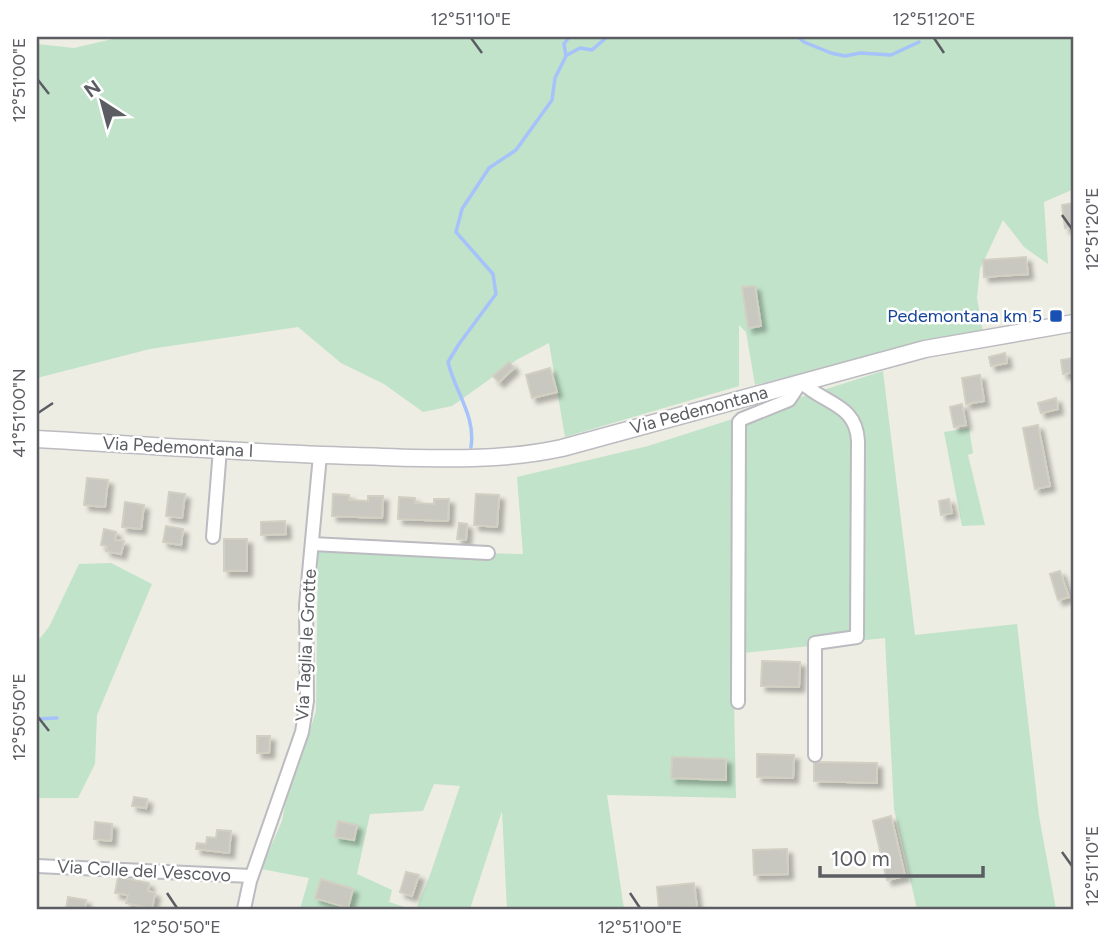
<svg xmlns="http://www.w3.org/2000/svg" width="1111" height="946" viewBox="0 0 1111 946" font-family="Figtree,sans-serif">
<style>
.green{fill:#c1e3c9}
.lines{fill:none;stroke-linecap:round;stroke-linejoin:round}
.stream{stroke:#a6c2fa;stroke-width:3.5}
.building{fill:#c8c7c0;stroke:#d1d0c2;stroke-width:2;filter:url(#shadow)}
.minor-casing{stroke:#bbbbc1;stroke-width:16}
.tertiary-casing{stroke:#bbbbc1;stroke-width:19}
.minor{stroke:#fff;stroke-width:12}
.tertiary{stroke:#fff;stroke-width:16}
.ticks{fill:none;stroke:#5b5d63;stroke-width:2.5}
.transit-dot{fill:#1a4fb4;stroke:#fff;stroke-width:2.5}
.labels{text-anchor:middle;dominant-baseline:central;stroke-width:5;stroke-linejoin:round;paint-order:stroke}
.transit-label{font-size:18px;fill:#164399;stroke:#fff;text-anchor:end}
.street-label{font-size:18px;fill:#5b5d63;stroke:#fff}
.neatline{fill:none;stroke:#5b5d63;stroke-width:2.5}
.ticks-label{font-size:18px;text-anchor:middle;fill:#5b5d63}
</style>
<defs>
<filter id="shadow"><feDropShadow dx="5" dy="5" stdDeviation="2" flood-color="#0004"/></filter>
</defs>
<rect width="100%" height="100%" fill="#edede3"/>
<g class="green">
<polygon points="121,37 1074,37 1074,189 1044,202 1048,264 1024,247 1003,220 980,269 977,298 984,339 934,347 928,340 755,385 746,332 739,325 739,386 565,437 549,343 518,359 452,406 423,412 384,384 341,363 298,327 150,349 37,378 37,44 74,48"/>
<polygon points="883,371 915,635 1017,624 1039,816 1056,909 917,909 894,809 885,638 733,654 736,798 607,795 624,909 507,909 502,811 470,909 416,909 430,875 460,786 434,784 423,811 370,814 357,874 392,890 389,902 411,909 300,909 309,878 261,869 282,821 289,784 302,755 316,711 318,549 523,554 517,477 648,446"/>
<polygon points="969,428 973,453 968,455 985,525 962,526 944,432"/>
<polygon points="111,563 152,584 97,715 95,764 78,798 37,798 37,642 49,627 79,564"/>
</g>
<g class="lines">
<g class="stream">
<polyline points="798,37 804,42 831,53 845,56 860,53 891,55 919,42"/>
<polyline points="567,55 580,48 592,50 607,37"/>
<path d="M 471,447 C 476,416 455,392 448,362 L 459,344 L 496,294 L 493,274 L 456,232 L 462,209 L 489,168 L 516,150 L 552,100 L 555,78 L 566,56 L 564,44 L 569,37"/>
<polyline points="37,719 57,718"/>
</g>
</g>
<g class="building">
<polygon points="1074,203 1074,226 1065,228 1062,205"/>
<polygon points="1026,257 1028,274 984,277 983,260"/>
<polygon points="755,286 761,326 748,328 742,287"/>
<polygon points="1005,353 1007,363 991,366 989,357"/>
<polygon points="1074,358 1074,372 1063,374 1061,360"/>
<polygon points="509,362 514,368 499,382 493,376"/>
<polygon points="550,368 557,392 532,398 526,375"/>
<polygon points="980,375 984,401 966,404 962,378"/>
<polygon points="1056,398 1058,409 1041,413 1038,403"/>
<polygon points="962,404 966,425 954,427 950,407"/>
<polygon points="1038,425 1050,486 1035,489 1023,428"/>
<polygon points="87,478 108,480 105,507 84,505"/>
<polygon points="169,492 185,494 182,518 166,516"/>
<polygon points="333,494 349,495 349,500 368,501 368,496 383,496 382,518 332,516"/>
<polygon points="476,494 499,495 497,527 474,525"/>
<polygon points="399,497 415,498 415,503 434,504 434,499 449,499 448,521 398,519"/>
<polygon points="949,499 952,513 941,515 939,501"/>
<polygon points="125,502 144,505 141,529 122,527"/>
<polygon points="285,521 286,534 261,535 261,522"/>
<polygon points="459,523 467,524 466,540 457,539"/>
<polygon points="166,526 183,529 181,545 163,542"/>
<polygon points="104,529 116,532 115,540 124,541 121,554 106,551 107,546 101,545"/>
<rect x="224" y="539" width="23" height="32"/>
<polygon points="1060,571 1069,597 1058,600 1050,574"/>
<polygon points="762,661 800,662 799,687 761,686"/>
<polygon points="257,736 270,736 269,753 257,753"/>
<polygon points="757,754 794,755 793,778 757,777"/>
<polygon points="672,757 726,759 726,780 671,778"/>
<polygon points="814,762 877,763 877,783 814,781"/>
<polygon points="134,797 147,799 146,808 132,806"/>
<polygon points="891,816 905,876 887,880 873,821"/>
<polygon points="338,821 357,825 354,840 335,837"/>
<polygon points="95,822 112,824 111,841 94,839"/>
<polygon points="217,830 231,831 229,853 196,849 197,843 206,844 207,837 216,838"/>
<polygon points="787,849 788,874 754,875 753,850"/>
<polygon points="406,872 419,875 412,896 400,892"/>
<polygon points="118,877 149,883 148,891 155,893 152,909 126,903 128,895 115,893"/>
<polygon points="321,879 353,889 348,908 315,898"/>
<polygon points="694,883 697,907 659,909 657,887"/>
<polygon points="68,897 86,900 85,909 66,909"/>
</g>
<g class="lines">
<g class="minor-casing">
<g id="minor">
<polyline points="213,537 220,449"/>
<polyline points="312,544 488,553"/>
<path d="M 738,702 L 739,422 L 742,419 L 789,400 L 801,382 C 826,405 856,404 858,441 L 857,637 L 815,643 L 815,755"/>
<polyline points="37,866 251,876"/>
<polyline points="244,909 250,881 302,732 307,701 306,605 320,455"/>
</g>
</g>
<g class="tertiary-casing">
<path id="tertiary" d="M 37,439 C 143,445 249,453 355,456 C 425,458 493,463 562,448 L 925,349 L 1074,323"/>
</g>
<use href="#minor" class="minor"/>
<use href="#tertiary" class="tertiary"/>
</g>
<path class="ticks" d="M 471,38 L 482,53M 934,38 L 944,53M 38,80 L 49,94M 1062,215 L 1072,229M 38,413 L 53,403M 38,717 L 49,731M 1062,852 L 1072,866M 167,893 L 177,908M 630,893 L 640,908"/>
<rect class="transit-dot" x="1049" y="309" width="14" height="14" rx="3.5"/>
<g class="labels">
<g class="transit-label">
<text x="1042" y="316">Pedemontana km 5</text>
</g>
<g class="street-label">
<text transform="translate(699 410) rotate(-15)">Via Pedemontana</text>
<text transform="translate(178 447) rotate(3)">Via Pedemontana I</text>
<text transform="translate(306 645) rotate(-87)">Via Taglia le Grotte</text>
<text transform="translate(144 871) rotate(3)">Via Colle del Vescovo</text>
</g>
</g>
<rect width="1111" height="946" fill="none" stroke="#ffffff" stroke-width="77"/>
<g transform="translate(102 102) rotate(324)" stroke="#ffffff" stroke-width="5" paint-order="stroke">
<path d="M0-5L12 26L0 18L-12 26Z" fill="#5b5d63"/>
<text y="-10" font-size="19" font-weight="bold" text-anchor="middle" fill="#5b5d63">N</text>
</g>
<path d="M820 866v10h163v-10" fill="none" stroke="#5b5d63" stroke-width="3.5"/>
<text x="831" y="866" font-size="21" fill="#5b5d63" stroke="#ffffff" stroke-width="5" paint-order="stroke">100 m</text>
<rect x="38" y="38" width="1034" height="870" class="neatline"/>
<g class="ticks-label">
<text x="471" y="25">12°51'10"E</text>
<text x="934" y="25">12°51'20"E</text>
<text transform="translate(19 80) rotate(-90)" y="6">12°51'00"E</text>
<text transform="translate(1092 229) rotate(-90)" y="6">12°51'20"E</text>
<text transform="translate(19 413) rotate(-90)" y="6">41°51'00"N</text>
<text transform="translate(19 717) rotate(-90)" y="6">12°50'50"E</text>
<text transform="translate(1092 866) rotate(-90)" y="6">12°51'10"E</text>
<text x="177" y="933">12°50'50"E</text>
<text x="640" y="933">12°51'00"E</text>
</g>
</svg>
